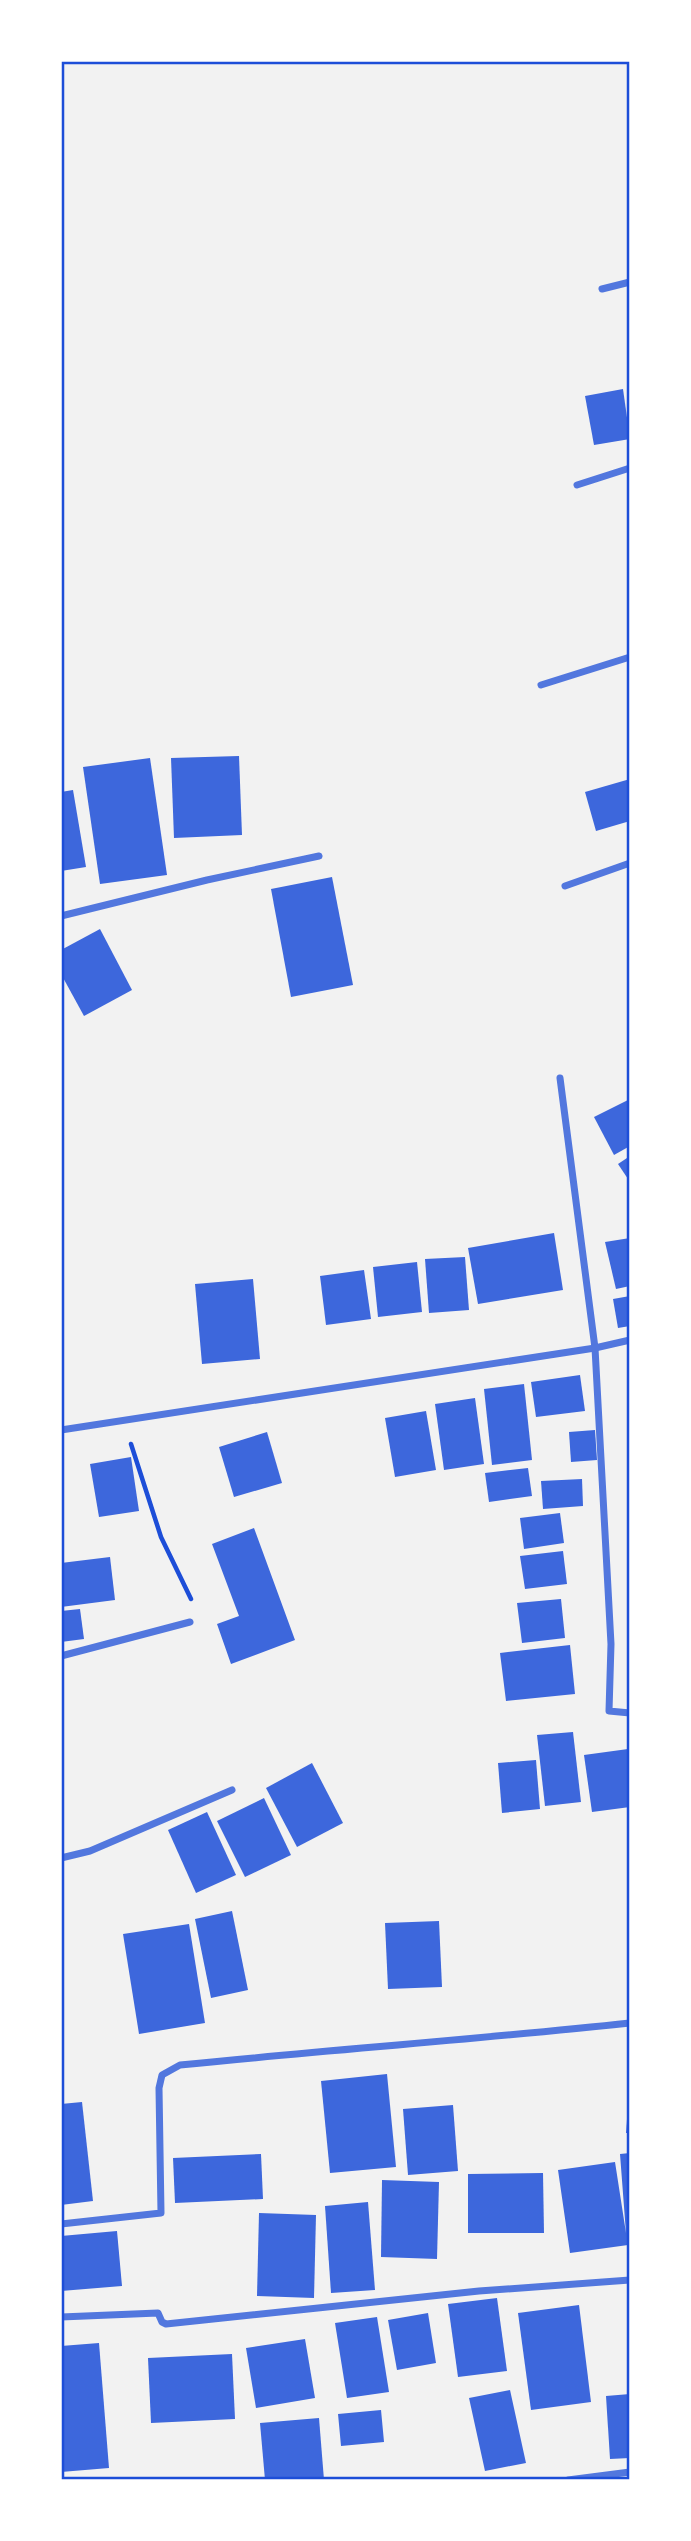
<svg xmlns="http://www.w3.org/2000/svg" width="691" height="2541" viewBox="0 0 691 2541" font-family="'Space Grotesk',sans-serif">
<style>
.building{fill:#3d67dc}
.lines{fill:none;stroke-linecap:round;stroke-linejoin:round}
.path{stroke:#1d4ed8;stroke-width:4.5}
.minor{stroke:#5277de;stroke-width:7}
.neatline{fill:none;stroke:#1d4ed8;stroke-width:2.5}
</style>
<rect width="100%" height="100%" fill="#f2f2f2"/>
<g class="building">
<polygon points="623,389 630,439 594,445 585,396"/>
<polygon points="239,756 242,835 174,838 171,758"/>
<polygon points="150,758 167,875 100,884 83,767"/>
<polygon points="630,779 630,821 596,831 585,792"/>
<polygon points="73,790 86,867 61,871 61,792"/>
<polygon points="332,877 353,985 291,997 271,889"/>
<polygon points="100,929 132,990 84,1016 61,974 61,950"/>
<polygon points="630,1099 630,1146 614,1155 594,1117"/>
<polygon points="630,1156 630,1182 618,1164"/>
<polygon points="554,1233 563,1290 478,1304 468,1248"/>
<polygon points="630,1238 630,1286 616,1289 605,1242"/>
<polygon points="465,1257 469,1310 429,1313 425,1259"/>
<polygon points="417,1262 422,1312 378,1317 373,1267"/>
<polygon points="364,1270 371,1319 326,1325 320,1276"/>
<polygon points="253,1279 260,1359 202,1364 195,1284"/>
<polygon points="630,1296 630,1326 618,1328 613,1299"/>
<polygon points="580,1375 585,1411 536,1417 531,1382"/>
<polygon points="524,1384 532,1460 492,1465 484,1389"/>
<polygon points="475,1398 484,1464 444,1470 435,1404"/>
<polygon points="426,1411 436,1470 395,1477 385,1418"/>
<polygon points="595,1430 597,1460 571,1462 569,1432"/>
<polygon points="267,1432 282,1483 234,1497 219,1447"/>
<polygon points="131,1457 139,1511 99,1517 90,1464"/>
<polygon points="528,1468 532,1496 489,1502 485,1473"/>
<polygon points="582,1479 583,1506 543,1509 541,1481"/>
<polygon points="560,1513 564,1543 524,1549 520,1518"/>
<polygon points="254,1528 295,1640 231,1664 217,1624 239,1616 212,1544"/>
<polygon points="563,1551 567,1584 525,1589 520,1556"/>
<polygon points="110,1557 115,1600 61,1607 61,1563"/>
<polygon points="561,1599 565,1638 522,1643 517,1603"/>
<polygon points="80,1609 84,1639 61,1642 61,1611"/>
<polygon points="570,1645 575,1694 506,1701 500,1653"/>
<polygon points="573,1732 581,1802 545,1806 537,1735"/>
<polygon points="628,1749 630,1807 592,1812 584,1755"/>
<polygon points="536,1760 540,1809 502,1813 498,1763"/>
<polygon points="312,1763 343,1823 297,1847 266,1788"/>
<polygon points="264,1798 291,1855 245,1877 217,1821"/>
<polygon points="207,1812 236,1875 196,1893 168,1830"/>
<polygon points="232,1911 248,1990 211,1998 195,1919"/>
<polygon points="439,1921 442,1987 388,1989 385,1923"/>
<polygon points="189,1924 205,2023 139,2034 123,1934"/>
<polygon points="387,2074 396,2167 330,2173 321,2081"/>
<polygon points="82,2102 93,2201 61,2205 61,2104"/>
<polygon points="453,2105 458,2171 408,2175 403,2109"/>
<polygon points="628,2106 630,2106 630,2133 626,2133"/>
<polygon points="630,2153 630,2242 627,2243 628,2245 570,2253 558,2170 615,2162 626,2233 620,2154"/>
<polygon points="261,2154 263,2199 175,2203 173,2158"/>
<polygon points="543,2173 544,2233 468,2233 468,2174"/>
<polygon points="382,2180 439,2182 437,2259 381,2257"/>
<polygon points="368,2202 375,2290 331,2293 325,2206"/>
<polygon points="259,2213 316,2215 314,2298 257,2296"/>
<polygon points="117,2231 122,2286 61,2291 61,2236"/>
<polygon points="497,2298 507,2371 458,2377 448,2304"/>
<polygon points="579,2305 591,2402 531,2410 518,2313"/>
<polygon points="428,2313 436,2363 397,2370 388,2320"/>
<polygon points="377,2317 389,2392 347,2398 335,2323"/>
<polygon points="305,2339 315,2398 256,2408 246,2348"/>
<polygon points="99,2343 109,2468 61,2472 61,2346"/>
<polygon points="232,2354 235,2419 151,2423 148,2358"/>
<polygon points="510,2390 526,2463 485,2471 469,2398"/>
<polygon points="630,2394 630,2458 610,2459 606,2396"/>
<polygon points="381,2410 384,2442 341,2446 338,2414"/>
<polygon points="319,2418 324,2480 265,2480 260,2423"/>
</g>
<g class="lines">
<polyline class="path" points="131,1444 161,1537 191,1599"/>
<g class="minor">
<polyline points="602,289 630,282"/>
<polyline points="577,485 630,468"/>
<polyline points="541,685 630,657"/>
<polyline points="565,886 630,863"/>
<polyline points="61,916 207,880 319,856"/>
<polyline points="560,1078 595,1348 611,1644 609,1711 630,1713"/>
<polyline points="61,1430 595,1348 630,1340"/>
<polyline points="61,1656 190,1622"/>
<polyline points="61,1858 90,1851 232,1790"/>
<path d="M 61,2224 L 161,2213 L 159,2088 L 162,2075 L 180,2065 C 330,2050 480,2039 630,2023"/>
<polyline points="61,2317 158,2313 162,2322 166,2324 479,2291 630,2280"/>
<polyline points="568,2480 630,2472"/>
</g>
</g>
<rect width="691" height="2541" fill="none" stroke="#ffffff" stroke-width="126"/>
<rect x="63" y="63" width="565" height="2415" class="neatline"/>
</svg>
